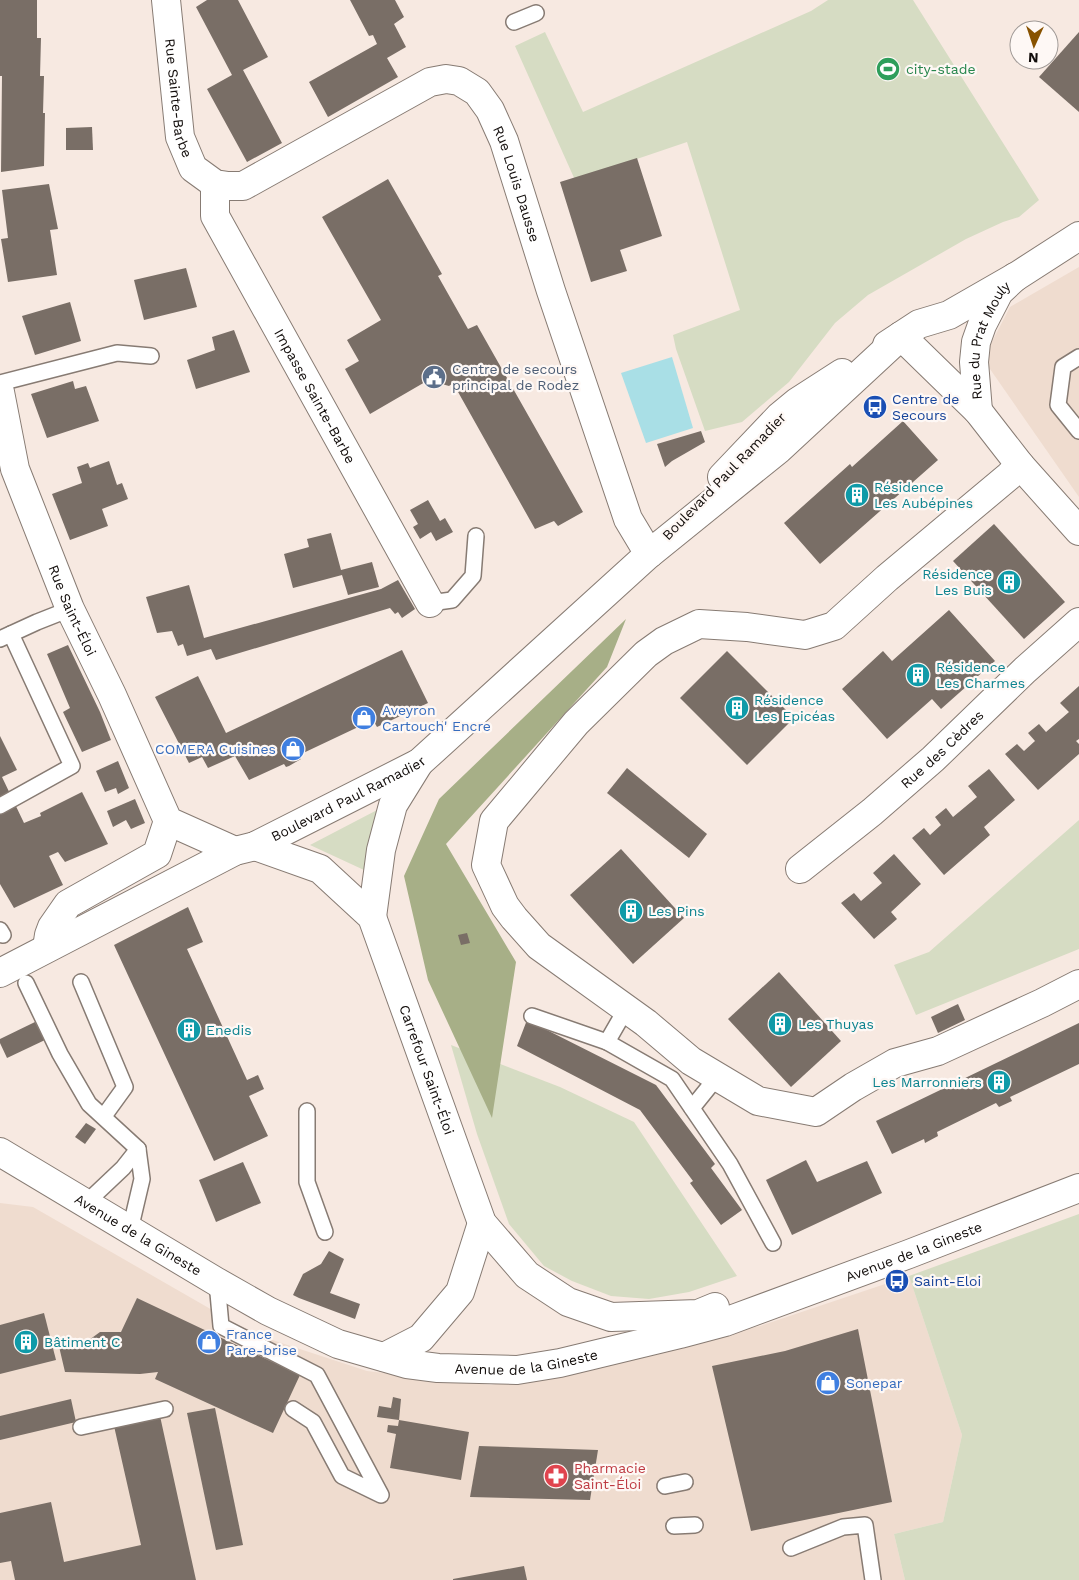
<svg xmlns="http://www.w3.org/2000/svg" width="1079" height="1580" viewBox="0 0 1079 1580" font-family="'Work Sans',sans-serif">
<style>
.built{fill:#efdccf}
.green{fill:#d6dcc3}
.forest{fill:#a7af87}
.water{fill:#a9dfe6}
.building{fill:#796e66}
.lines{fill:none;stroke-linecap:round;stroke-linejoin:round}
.service-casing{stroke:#877b73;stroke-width:18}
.minor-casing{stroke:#877b73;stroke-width:30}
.secondary-casing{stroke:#877b73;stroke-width:30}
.service{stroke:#fff;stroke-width:15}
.minor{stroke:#fff;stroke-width:28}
.secondary{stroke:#fff;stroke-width:28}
.labels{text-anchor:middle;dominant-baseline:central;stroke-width:4.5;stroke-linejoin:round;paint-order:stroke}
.leisure-label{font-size:14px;fill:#27864d;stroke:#fef8f5;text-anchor:start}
.street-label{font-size:14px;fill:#120d0b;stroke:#fef8f5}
.service-label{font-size:14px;fill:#4e5e75;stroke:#fef8f5;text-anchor:start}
.transit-label{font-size:14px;fill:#164399;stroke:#fef8f5;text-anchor:start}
.culture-label{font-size:14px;fill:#0d838f;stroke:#fef8f5;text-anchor:start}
.shop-label{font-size:14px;fill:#366cbe;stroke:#fef8f5;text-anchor:start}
.health-label{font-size:14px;fill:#be3a42;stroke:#fef8f5;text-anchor:start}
</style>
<rect width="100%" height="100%" fill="#f7e9e1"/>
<g class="built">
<polygon points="1079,267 1079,497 983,359 1010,307"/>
<polygon points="0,1203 33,1207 254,1334 367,1371 491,1385 760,1326 909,1276 962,1435 943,1522 894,1534 905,1580 0,1580"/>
</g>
<g class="green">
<polygon points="828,0 913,0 1039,200 1019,217 1003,222 966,239 868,295 835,323 789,382 742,422 705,431 676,349 673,335 740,310 687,142 575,180 515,46 545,32 583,112 811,11"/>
<polygon points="379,809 369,847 364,870 310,845"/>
<polygon points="1079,820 1079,949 916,1015 894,965 929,952"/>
<polygon points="451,1045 560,1087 634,1122 737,1276 689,1292 649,1299 611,1296 572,1281 544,1266 509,1224 477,1134"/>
<polygon points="1079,1214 1079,1580 905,1580 894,1534 943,1522 962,1435 909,1276"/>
</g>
<polygon class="forest" points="626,619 607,667 446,844 516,962 492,1118 428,980 404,876 439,799"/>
<polygon class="water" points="672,357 693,428 646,443 621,373"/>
<g class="building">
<polygon points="0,0 37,0 37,38 41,38 40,76 44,76 43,113 45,113 44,166 1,172 2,76 0,76"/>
<polygon points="207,0 238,0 268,57 243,70 282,143 247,162 207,89 232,75 196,7"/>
<polygon points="350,0 395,0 404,17 394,24 406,47 387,58 398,77 328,117 309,82 377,44 373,35 369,36"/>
<polygon points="1079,32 1079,112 1039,77"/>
<polygon points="92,127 93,150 66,150 66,128"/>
<polygon points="637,158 662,236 620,250 627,271 591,282 560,182"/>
<polygon points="388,179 442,274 438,276 468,329 477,325 583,512 558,526 554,521 535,529 453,383 449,386 435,382 432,378 370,414 345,369 359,361 347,340 381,320 322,217"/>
<polygon points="49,184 58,229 50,230 57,275 8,282 1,239 8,238 2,190"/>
<polygon points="186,268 197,307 144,320 134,280"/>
<polygon points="70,302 81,341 35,355 22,316"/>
<polygon points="234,330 250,372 196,389 187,360 215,350 212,337"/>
<polygon points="73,381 75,389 86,386 99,421 47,438 31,394"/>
<polygon points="879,398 884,404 869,415 864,409"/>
<polygon points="903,421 938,460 820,564 784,523 850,464 852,467"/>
<polygon points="701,431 705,442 672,461 665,467 657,444"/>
<polygon points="109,461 117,485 122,483 128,499 102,509 108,526 70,540 52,494 82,483 77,467 88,463 90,468"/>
<polygon points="428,500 440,521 445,518 453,532 436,541 431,532 420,539 413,527 418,524 410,510"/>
<polygon points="994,524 1065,602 1024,639 953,561"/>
<polygon points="331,533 341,570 372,562 379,587 348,595 342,575 293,588 284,554 309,547 307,539"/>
<polygon points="398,580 415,609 402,618 398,612 395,614 390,608 216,660 211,649 187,656 183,644 178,646 172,631 157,633 146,597 189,585 204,638 381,589"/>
<polygon points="949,610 995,661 941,709 932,699 887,739 842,689 883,651 892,661"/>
<polygon points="68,645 100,712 111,740 82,752 63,712 70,708 47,654"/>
<polygon points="402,650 428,703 377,727 373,720 299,755 301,759 289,766 286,767 284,764 249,780 235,756 208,768 202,757 189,763 155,697 198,676 226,733"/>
<polygon points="727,651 794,718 747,765 680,698"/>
<polygon points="1079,686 1079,739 1076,741 1079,744 1079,754 1038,790 1005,754 1017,744 1024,751 1035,741 1028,733 1039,724 1046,732 1069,712 1060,703"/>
<polygon points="0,736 17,770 2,777 24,823 41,816 40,813 82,792 108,844 65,862 58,852 49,856 63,885 14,908 0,884"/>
<polygon points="118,761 129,788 118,794 116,788 105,792 96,771"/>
<polygon points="627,768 707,834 689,858 607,793"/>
<polygon points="989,769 1015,800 984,827 990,835 944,875 912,838 924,828 930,835 941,825 935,817 946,808 953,817 977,797 968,786"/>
<polygon points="135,799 145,823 131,829 126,820 113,827 107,811"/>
<polygon points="621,849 684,918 633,964 570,895"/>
<polygon points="894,854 921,884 891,912 897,919 874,939 841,903 854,893 861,901 882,883 873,873"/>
<polygon points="188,907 203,942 187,949 247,1080 258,1075 264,1089 249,1096 268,1136 214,1161 114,945"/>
<polygon points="467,933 470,943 461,945 458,935"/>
<polygon points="779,972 841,1041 791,1087 728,1019"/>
<polygon points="958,1004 965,1020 938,1033 931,1017"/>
<polygon points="527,1020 656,1085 715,1164 711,1168 742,1210 721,1225 690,1183 693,1181 640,1110 517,1046"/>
<polygon points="35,1022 45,1040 7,1058 0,1043 0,1039"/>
<polygon points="1079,1023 1079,1064 1010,1097 1012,1101 999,1107 996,1103 937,1132 938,1136 925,1143 924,1139 892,1154 876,1121"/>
<polygon points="86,1123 96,1129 85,1144 75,1137"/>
<polygon points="806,1160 817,1182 867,1161 882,1193 792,1235 766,1180"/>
<polygon points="243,1162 261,1203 216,1222 199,1180"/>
<polygon points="329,1251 344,1259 330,1293 360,1304 355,1319 299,1298 293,1295 303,1274 321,1264"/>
<polygon points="137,1298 300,1375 273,1433 155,1379 158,1372 140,1374 65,1372 57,1338 89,1340 100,1332 121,1332"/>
<polygon points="44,1313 56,1360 0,1374 0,1325"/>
<polygon points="858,1329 892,1502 751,1531 712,1366 785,1351"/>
<polygon points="393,1397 401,1399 399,1420 469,1432 461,1480 390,1468 396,1434 387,1432 388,1425 398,1426 399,1420 377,1417 379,1406 391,1408"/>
<polygon points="71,1399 76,1422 0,1440 0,1416"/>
<polygon points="215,1408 243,1545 216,1550 187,1413"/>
<polygon points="160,1416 196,1580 15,1580 11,1561 0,1563 0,1513 51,1502 64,1562 141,1545 114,1426"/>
<polygon points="479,1446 598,1450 590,1500 470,1497"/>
<polygon points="524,1566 527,1580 453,1580 453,1579"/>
</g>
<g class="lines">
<g class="service-casing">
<g id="service">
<polyline points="514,22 536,13"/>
<polyline points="1079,357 1063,367 1058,405 1079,431"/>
<polyline points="0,383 117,353 151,356"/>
<polyline points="430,603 452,600 473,576 476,536"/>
<polyline points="0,639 37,622 70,609"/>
<polyline points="0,806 72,766 11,634"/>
<polyline points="0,930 3,935"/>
<polyline points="81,982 125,1087 104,1116"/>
<polyline points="26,983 60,1054 89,1104 138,1149 142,1179 130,1230"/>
<polyline points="532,1016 607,1042 626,1009"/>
<polyline points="607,1042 672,1079 730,1164 773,1243"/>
<polyline points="692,1108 717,1077"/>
<polyline points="307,1111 307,1182 325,1232"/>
<polyline points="86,1203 123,1168 138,1149"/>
<polyline points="217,1282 221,1326 317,1375 381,1495 342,1476 313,1422 293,1409"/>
<polyline points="81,1427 165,1409"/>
<polyline points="665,1486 685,1482"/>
<polyline points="674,1526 695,1525"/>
<polyline points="791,1548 843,1527 865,1525 873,1580"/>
</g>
</g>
<g class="minor-casing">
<g id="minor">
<path id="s1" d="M 166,0 L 180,137 L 193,168 L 215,184 L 228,186 L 243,186 L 430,82 L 446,79 L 459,81 L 477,92 L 490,110 L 504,141 L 551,291 L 628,519 L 649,554"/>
<path id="s2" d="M 215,184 L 215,216 L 430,603"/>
<polyline points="901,336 978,411 1020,465 1079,531"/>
<path id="s3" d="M 0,392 L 15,469 L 70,609 L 112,695 L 168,821 L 235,851"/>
<path id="s4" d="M 978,411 L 974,362 L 976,342 L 982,325 L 999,292 L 1015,277"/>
<polyline points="1020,465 1009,476 887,578 834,626 805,635 747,627 699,624 664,641 646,654 576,723 494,821 486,865 505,906 514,918 539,946 646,1023 691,1061 758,1101 816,1112 853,1087 895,1063 938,1051 1042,1003 1079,984"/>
<path id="s5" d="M 800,869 L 872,812 L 933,759 L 1025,670 L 1079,622"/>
<polyline points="47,948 49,935 52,927 68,904 157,854 168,821"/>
</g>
</g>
<g class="secondary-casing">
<g id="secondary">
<polyline points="887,345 919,324 949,315 1017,276 1079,236"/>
<polyline points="722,477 780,416 797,402 842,373"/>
<path id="s6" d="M 255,846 L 320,869 L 372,917 L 482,1223 L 527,1275 L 568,1302 L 611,1317 L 698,1314 L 715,1307"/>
<polyline points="372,917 381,850 393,805 419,763"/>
<path id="s7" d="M 0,973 L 235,851 L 255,846 L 419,763 L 649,554 L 779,449 L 901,336"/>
<path id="s8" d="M 0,1152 L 217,1282 L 268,1311 L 338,1344 L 407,1364 L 438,1368 L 517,1370 L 560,1363 L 680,1334 L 725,1322 L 909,1254 L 1079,1188"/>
<polyline points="384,1357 421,1338 460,1292 482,1223"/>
</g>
</g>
<use href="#service" class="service"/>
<use href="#minor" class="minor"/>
<use href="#secondary" class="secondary"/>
</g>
<defs>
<g id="stadium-disc" transform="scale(1.25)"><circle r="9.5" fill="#2e9e5b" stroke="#fef8f5"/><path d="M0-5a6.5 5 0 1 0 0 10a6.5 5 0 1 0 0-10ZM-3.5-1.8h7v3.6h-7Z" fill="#fff"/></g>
<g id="civic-disc" transform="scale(1.25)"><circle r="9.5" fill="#5c6f8a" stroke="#fef8f5"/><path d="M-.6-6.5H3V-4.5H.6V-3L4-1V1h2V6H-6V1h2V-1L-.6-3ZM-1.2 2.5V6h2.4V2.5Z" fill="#fff"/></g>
<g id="bus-disc" transform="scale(1.25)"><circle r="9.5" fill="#1a4fb4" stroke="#fef8f5"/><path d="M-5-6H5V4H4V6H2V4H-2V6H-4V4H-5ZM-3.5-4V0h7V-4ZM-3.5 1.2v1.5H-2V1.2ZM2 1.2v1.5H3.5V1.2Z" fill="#fff"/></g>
<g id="building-disc" transform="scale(1.25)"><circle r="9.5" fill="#0f9aa8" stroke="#fef8f5"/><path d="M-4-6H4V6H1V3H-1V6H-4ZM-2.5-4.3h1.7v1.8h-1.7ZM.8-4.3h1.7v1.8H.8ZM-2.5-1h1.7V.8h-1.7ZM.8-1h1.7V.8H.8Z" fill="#fff"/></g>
<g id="shop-disc" transform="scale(1.25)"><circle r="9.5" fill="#3f7fe0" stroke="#fef8f5"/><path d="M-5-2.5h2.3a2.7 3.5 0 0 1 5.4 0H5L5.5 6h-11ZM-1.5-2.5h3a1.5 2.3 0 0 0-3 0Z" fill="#fff"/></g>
<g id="pharmacy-disc" transform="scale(1.25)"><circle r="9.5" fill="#e0444e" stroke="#fef8f5"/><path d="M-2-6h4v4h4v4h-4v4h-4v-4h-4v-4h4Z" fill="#fff"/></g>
</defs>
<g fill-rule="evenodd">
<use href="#stadium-disc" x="888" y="69"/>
<use href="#civic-disc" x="434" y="377"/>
<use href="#bus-disc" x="875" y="407"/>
<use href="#building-disc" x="857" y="495"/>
<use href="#building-disc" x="1009" y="582"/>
<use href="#building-disc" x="918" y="675"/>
<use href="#building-disc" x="737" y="708"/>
<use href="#shop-disc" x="364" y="718"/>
<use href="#shop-disc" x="293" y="749"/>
<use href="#building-disc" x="631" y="911"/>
<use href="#building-disc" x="780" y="1024"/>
<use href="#building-disc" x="189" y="1030"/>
<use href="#building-disc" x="999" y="1082"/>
<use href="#bus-disc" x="897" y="1281"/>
<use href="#building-disc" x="26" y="1342"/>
<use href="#shop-disc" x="209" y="1342"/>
<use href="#shop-disc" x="828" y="1383"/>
<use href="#pharmacy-disc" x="556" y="1476"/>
</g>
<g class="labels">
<g class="leisure-label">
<text x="906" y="69">city-stade</text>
</g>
<g class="street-label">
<text stroke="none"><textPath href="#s1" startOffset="99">Rue Sainte-Barbe</textPath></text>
<text stroke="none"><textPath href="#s1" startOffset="592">Rue Louis Dausse</textPath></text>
<text stroke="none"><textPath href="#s4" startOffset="74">Rue du Prat Mouly</textPath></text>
<text stroke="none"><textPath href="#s2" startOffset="238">Impasse Sainte-Barbe</textPath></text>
<text transform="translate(724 476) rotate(-46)">Boulevard Paul Ramadier</text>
<text stroke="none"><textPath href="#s3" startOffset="231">Rue Saint-Éloi</textPath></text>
<text stroke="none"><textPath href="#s5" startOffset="186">Rue des Cèdres</textPath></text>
<text stroke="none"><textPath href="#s7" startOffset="390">Boulevard Paul Ramadier</textPath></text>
<text stroke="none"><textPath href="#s6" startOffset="302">Carrefour Saint-Éloi</textPath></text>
<text stroke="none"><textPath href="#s8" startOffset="161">Avenue de la Gineste</textPath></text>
<text stroke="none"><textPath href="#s8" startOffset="986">Avenue de la Gineste</textPath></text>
<text stroke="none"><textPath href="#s8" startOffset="581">Avenue de la Gineste</textPath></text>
</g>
<g class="service-label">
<text x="452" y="369">Centre de secours<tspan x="452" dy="16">principal de Rodez</tspan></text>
</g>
<g class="transit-label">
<text x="892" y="399">Centre de<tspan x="892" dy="16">Secours</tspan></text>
<text x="914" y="1281">Saint-Eloi</text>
</g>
<g class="culture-label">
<text x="874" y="487">Résidence<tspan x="874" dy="16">Les Aubépines</tspan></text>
<text x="992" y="574" text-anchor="end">Résidence<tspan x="992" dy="16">Les Buis</tspan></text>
<text x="936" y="667">Résidence<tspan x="936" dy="16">Les Charmes</tspan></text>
<text x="754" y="700">Résidence<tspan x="754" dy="16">Les Epicéas</tspan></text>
<text x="648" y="911">Les Pins</text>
<text x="798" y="1024">Les Thuyas</text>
<text x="206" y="1030">Enedis</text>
<text x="982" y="1082" text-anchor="end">Les Marronniers</text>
<text x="44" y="1342">Bâtiment C</text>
</g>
<g class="shop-label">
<text x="382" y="710">Aveyron<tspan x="382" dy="16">Cartouch' Encre</tspan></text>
<text x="276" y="749" text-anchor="end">COMERA Cuisines</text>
<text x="226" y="1334">France<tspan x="226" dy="16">Pare-brise</tspan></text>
<text x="846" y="1383">Sonepar</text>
</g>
<g class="health-label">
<text x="574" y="1468">Pharmacie<tspan x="574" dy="16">Saint-Éloi</tspan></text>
</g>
</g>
<g transform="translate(1034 45) rotate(183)"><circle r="24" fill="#fef8f5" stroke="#a09a97"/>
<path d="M0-4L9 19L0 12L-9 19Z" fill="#885200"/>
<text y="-8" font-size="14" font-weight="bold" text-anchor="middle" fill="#120d0b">N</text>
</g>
</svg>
